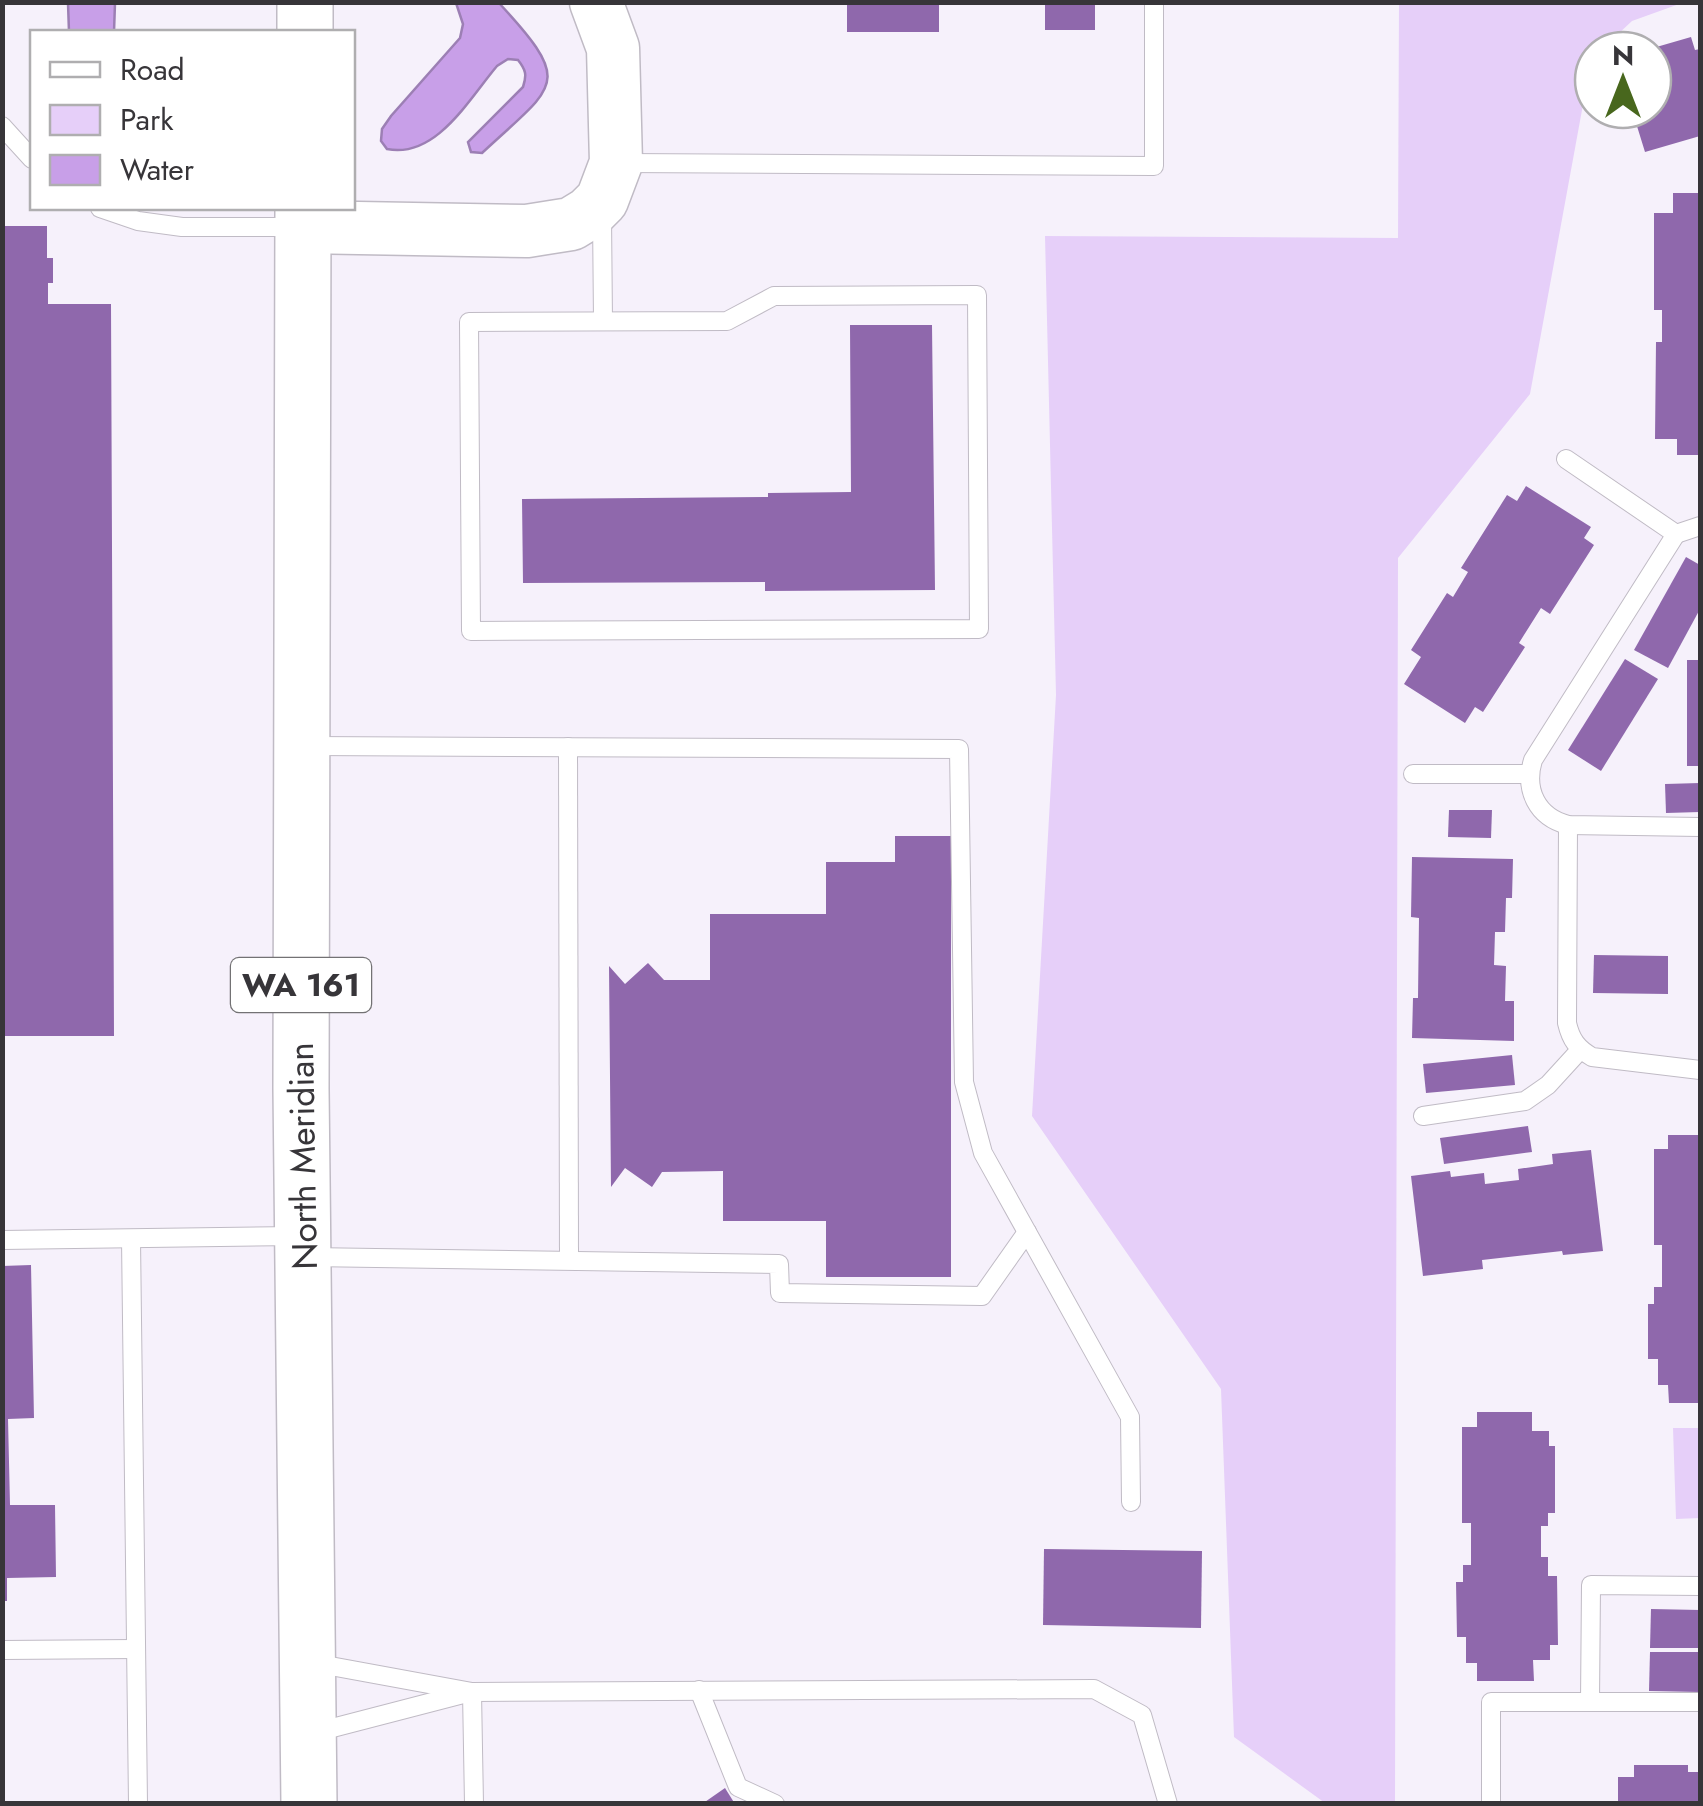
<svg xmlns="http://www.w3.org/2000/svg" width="1703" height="1806" viewBox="0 0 1703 1806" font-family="Jost,sans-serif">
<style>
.green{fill:#e6cff9}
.water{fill:#c89fe8;stroke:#9c7fb4;stroke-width:2.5}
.building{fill:#8f68ac}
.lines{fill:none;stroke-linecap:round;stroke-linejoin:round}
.lane-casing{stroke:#c0bbc5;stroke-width:20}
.secondary-casing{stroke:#c0bbc5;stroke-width:55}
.primary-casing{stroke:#c0bbc5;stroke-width:58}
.lane{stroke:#fff;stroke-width:18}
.secondary{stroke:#fff;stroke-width:52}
.primary{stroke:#fff;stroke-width:55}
.labels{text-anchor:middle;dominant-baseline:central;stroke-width:10;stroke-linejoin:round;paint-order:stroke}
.shield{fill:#fff;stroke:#737274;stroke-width:2.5}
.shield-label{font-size:32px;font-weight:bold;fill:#373539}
.street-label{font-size:35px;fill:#373539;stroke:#fff}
</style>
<rect width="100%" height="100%" fill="#f6f1fb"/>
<g class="green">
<polygon points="1399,3 1682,3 1632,21 1601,50 1593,50 1530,394 1398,558 1395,1803 1325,1803 1234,1737 1221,1389 1032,1116 1056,695 1045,236 1398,238"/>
<polygon points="1673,1428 1700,1428 1700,1518 1676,1519"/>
</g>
<g class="water">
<polygon points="68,3 115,3 114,32 69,32"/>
<path d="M 456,3 L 499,3 C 575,85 556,84 482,153 L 471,152 L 468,142 L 523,87 C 527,75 526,70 518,60 L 508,59 L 497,66 C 469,99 436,159 387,149 L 381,141 L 382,129 L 391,116 L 460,38 L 463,24 Z"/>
</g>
<g class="building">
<rect x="847" y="2" width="92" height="30"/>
<rect x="1045" y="2" width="50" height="28"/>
<polygon points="1691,37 1695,50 1700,49 1700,136 1645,152 1632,110 1653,110 1653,48"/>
<polygon points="1673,193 1700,193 1700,455 1677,455 1677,439 1655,439 1656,342 1662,342 1662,310 1654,310 1654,213 1673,213"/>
<polygon points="2,226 47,226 47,258 53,258 53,283 48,283 48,304 111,304 114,1036 2,1036"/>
<polygon points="850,325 932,325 935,590 765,591 765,582 523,583 522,499 768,497 768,493 851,492"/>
<polygon points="1526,486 1591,527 1584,538 1594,545 1550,614 1541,608 1519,643 1525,647 1483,712 1475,707 1465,723 1404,684 1421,657 1411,650 1447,593 1453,597 1468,572 1461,568 1507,495 1517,501"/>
<polygon points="1686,557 1700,565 1700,609 1668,668 1634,650"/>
<polygon points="1625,659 1658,679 1601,771 1568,750"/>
<rect x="1687" y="660" width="13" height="106"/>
<polygon points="1700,783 1700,812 1666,813 1665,784"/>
<polygon points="1449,810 1492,810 1491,838 1448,837"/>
<polygon points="895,836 951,836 951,1277 826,1277 826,1221 723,1221 723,1171 662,1172 652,1187 625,1168 611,1187 609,966 625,984 648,963 664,980 710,980 710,914 826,914 826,862 895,862"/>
<polygon points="1412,857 1513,859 1512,898 1506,898 1505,932 1495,932 1494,965 1506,966 1505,1001 1514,1001 1514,1041 1412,1038 1413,998 1418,998 1419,918 1411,917"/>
<polygon points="1594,955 1668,956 1668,994 1593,993"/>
<polygon points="1512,1055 1515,1085 1426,1093 1423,1064"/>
<polygon points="1528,1126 1532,1152 1444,1164 1440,1138"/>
<polygon points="1668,1135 1700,1135 1700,1403 1669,1403 1668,1385 1658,1385 1658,1359 1648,1359 1648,1304 1654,1304 1654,1287 1662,1287 1662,1245 1654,1245 1654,1149 1668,1149"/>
<polygon points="1591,1150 1603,1251 1563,1255 1562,1251 1482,1260 1483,1269 1423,1276 1411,1176 1450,1171 1451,1177 1484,1173 1485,1184 1519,1180 1518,1169 1553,1164 1552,1154"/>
<polygon points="31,1265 34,1418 8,1419 10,1505 55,1505 56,1577 7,1578 7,1601 2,1601 2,1266"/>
<polygon points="1477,1412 1532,1412 1532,1431 1549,1431 1549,1446 1555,1446 1555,1513 1548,1513 1548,1526 1541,1526 1541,1557 1548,1557 1548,1576 1557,1576 1558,1645 1550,1645 1550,1660 1533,1660 1534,1681 1477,1681 1477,1663 1466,1663 1466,1637 1457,1637 1456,1582 1463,1582 1463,1565 1471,1565 1471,1523 1462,1523 1462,1427 1477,1427"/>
<polygon points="1044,1549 1202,1551 1201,1628 1043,1625"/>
<polygon points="1651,1609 1700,1610 1700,1648 1650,1648"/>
<polygon points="1650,1652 1700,1652 1700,1692 1649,1691"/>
<polygon points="1634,1765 1688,1765 1688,1772 1700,1772 1700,1804 1618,1804 1618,1777 1634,1777"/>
<polygon points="725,1788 735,1804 702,1804"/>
</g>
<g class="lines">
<g class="lane-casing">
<g id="lane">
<polyline points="2,126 32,159"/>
<polyline points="621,163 1154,166 1154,2"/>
<polyline points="100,208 138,221 182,227 297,227"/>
<polyline points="602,216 603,321"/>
<polygon points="977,295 979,629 471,631 469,322 727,321 774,296"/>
<path d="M 1566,459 L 1676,534 L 1533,760 C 1524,790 1537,817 1568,825 L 1700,827"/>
<polyline points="1676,534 1700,526"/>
<polyline points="308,746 959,749 964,1082 983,1153 1130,1417 1131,1502"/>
<polyline points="568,747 569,1259"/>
<polyline points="1413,774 1528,774"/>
<path d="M 1568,825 L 1567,1023 C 1571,1040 1577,1048 1592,1057 L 1700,1070"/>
<polyline points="1423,1116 1525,1101 1548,1085 1580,1050"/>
<polyline points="131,1239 138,1804"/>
<polyline points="2,1240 297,1236"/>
<polyline points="309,1257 779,1264 780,1293 982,1296 1027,1232"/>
<polyline points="2,1650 136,1649"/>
<polyline points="314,1663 472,1692 1094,1689 1142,1715 1168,1804"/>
<polyline points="699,1690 738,1787 775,1804"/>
<polyline points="472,1692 474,1804"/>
<polyline points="1590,1702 1591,1585 1700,1586"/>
<polyline points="313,1733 467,1693"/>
<polyline points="1491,1804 1491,1702 1700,1702"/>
</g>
</g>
<g class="secondary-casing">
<polyline id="secondary" points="303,227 527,231 571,224 589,213 602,200 616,163 613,48 596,2"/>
</g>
<g class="primary-casing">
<g id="primary">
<polyline points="305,32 305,2"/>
<polyline points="303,208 301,1089 309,1804"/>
</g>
</g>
<use href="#lane" class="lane"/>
<use href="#secondary" class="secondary"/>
<use href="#primary" class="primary"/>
</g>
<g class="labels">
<rect class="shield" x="231" y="958" width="140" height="54" rx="8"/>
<g class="shield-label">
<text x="301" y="985">WA 161</text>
</g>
<g class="street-label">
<text transform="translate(303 1156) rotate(-91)">North Meridian</text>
</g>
</g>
<rect width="1703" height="1806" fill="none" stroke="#373539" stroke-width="10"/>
<rect x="30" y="30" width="325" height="180" fill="#ffffff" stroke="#afaeb0" stroke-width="2.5"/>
<rect x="50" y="62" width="50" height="15" fill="#ffffff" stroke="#afaeb0" stroke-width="2.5"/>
<text x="120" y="80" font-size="30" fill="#373539">Road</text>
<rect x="50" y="105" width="50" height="30" fill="#e6cff9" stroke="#afaeb0" stroke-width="2.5"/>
<text x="120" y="130" font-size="30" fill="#373539">Park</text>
<rect x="50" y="155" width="50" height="30" fill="#c89fe8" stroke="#afaeb0" stroke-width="2.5"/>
<text x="120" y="180" font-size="30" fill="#373539">Water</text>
<g transform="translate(1623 80)"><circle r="48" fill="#ffffff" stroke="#afaeb0" stroke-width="2.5"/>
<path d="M0-8L18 38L0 25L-18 38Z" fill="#48671d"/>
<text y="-15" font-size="28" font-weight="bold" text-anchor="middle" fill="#373539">N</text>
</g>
</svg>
